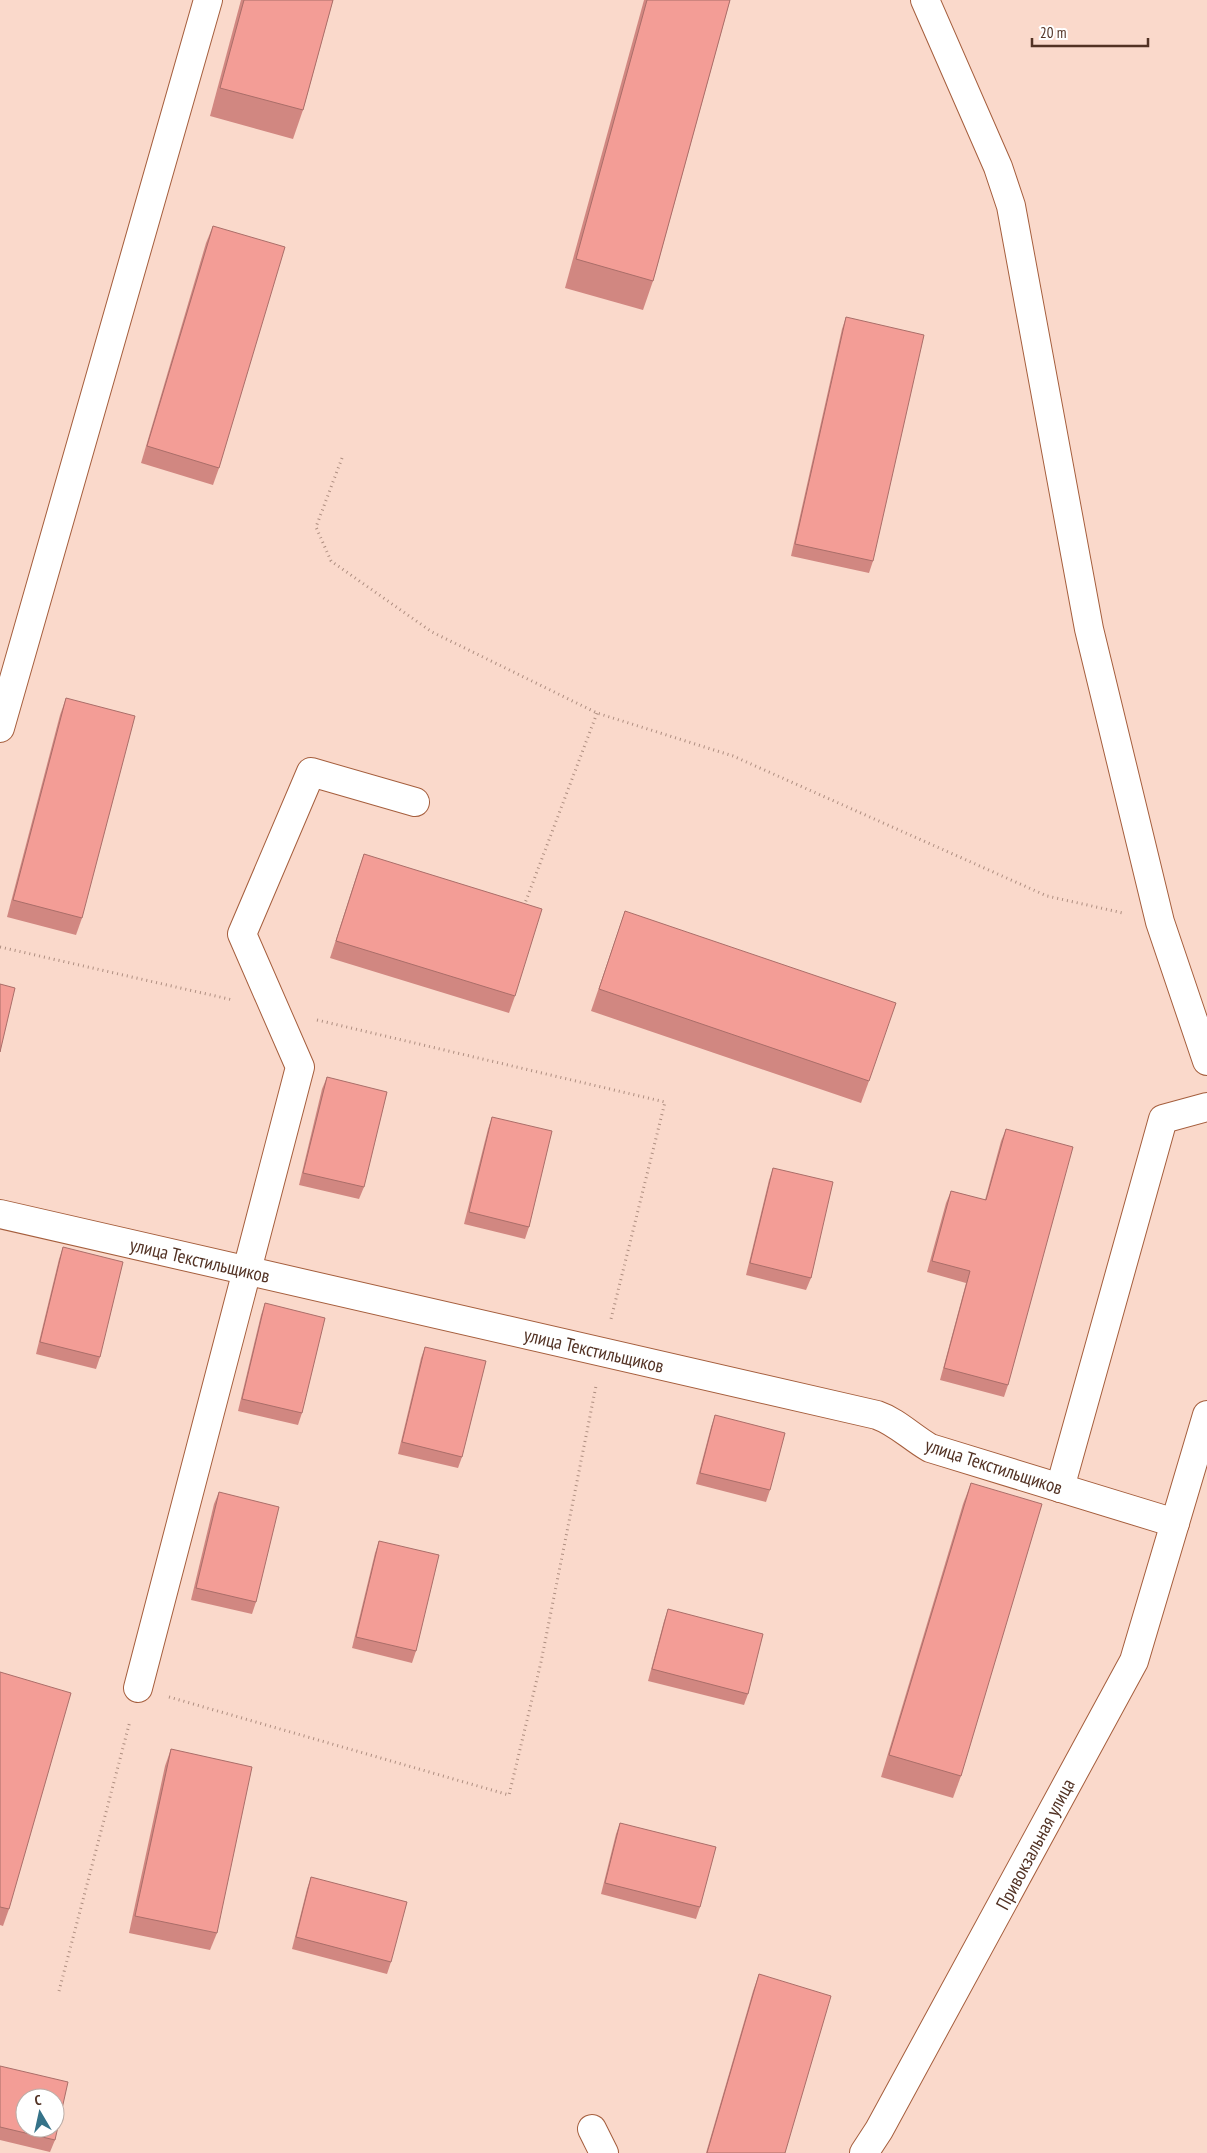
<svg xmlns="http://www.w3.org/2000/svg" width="1207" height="2153" viewBox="0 0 1207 2153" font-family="'PT Sans Narrow',sans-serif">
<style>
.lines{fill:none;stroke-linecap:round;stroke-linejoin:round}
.minor-casing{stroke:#a55e3d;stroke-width:30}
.path{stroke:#ae8e80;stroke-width:3;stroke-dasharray:1 4;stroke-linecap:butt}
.minor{stroke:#fff;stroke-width:28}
.wall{fill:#d18781}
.building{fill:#f39d96;stroke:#aa6e69;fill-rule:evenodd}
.labels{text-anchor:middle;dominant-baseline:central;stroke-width:4.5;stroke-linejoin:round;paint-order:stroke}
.street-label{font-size:19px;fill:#523224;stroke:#fff}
</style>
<rect width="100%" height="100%" fill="#fad9cb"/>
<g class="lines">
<g class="minor-casing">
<g id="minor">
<polyline points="925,0 998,167 1011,206 1089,629 1160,922 1207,1061"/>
<polyline points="0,728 208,0"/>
<path d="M 0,1214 L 877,1415 C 897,1422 911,1437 930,1448 L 1175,1523"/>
<polyline points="1060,1488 1163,1119 1207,1107"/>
<polyline points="138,1688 300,1067 242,934 311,772 415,802"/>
<polyline points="592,2129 604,2153"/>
<polyline points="864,2153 879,2130 1134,1661 1207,1415"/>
</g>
</g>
<g class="path">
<polyline points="342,458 316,527 331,561 432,632 597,713 733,756 1047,896 1123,913"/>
<polyline points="524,906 597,713"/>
<polyline points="0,947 233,1000"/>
<polyline points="317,1020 665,1102 611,1319"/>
<polyline points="169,1697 509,1795 541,1662 596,1386"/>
<polyline points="59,1991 130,1721"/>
</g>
<use href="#minor" class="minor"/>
</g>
<g class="wall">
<polygon points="241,0 333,0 303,110 293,139 210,116"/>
<polygon points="644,0 730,0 653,281 643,310 565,288"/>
<polygon points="213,226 219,468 213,485 141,463 206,243"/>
<polygon points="846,317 873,561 869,573 791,556 842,329"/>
<polygon points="66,698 82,918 76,935 7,917 60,715"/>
<polygon points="364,854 515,996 509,1013 330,958 358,871"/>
<polygon points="625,911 869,1081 861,1103 591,1011"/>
<polygon points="327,1077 364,1187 359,1199 299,1185 322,1089"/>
<polygon points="492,1117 529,1227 525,1239 464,1224 488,1129"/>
<polygon points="1006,1129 1008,1385 1004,1397 940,1380 966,1283 927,1272 946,1203 951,1191 985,1200 1001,1141"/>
<polygon points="773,1168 811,1278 806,1290 746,1275 769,1180"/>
<polygon points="63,1247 100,1357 96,1369 36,1354 59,1259"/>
<polygon points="265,1303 302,1413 298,1425 238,1411 261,1315"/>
<polygon points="425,1347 462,1457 458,1468 398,1454 421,1358"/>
<polygon points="715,1415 770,1490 766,1502 696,1484 711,1427"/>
<polygon points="971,1483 961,1776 953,1798 881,1777 963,1504"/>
<polygon points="219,1492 256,1602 252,1614 191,1600 214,1504"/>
<polygon points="379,1541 416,1651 412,1663 352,1648 375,1553"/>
<polygon points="668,1609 748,1694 744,1705 648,1681 664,1621"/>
<polygon points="0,1672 9,1909 3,1926 0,1925"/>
<polygon points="171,1749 217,1933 210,1950 129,1933 165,1766"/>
<polygon points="620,1823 700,1907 696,1919 601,1894 616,1834"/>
<polygon points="311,1877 391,1962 387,1974 292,1949 307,1889"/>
<polygon points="759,1974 785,2153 706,2153 753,1991"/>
<polygon points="0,2066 55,2140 50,2152 0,2140"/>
</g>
<g class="building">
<polygon points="244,0 333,0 303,110 220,88"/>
<polygon points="647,0 730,0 653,281 576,259"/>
<polygon points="213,226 285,247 219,468 147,446"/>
<polygon points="846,317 924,335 873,561 795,544"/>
<polygon points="66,698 135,716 82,918 13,900"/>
<polygon points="364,854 542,909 515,996 336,941"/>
<polygon points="625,911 896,1003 869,1081 599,989"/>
<polygon points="0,984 15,988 0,1052"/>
<polygon points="327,1077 387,1092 364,1187 303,1173"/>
<polygon points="492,1117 552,1131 529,1227 469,1212"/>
<polygon points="1006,1129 1073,1147 1008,1385 944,1368 970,1271 932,1261 951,1191 986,1200"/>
<polygon points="773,1168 833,1182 811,1278 750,1263"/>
<polygon points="63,1247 123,1262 100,1357 40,1342"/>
<polygon points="265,1303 325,1318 302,1413 242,1399"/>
<polygon points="425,1347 486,1361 462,1457 402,1442"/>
<polygon points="715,1415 785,1433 770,1490 700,1473"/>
<polygon points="971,1483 1042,1504 961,1776 889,1755"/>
<polygon points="219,1492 279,1507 256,1602 196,1588"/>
<polygon points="379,1541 439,1555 416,1651 356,1637"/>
<polygon points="668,1609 763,1634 748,1694 652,1669"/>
<polygon points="0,1672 71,1693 9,1909 0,1907"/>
<polygon points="171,1749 252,1767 217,1933 135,1916"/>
<polygon points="620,1823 716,1847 700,1907 605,1883"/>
<polygon points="311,1877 407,1902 391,1962 296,1937"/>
<polygon points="759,1974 831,1996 785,2153 707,2153"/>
<path d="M 0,2066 L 68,2082 L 55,2140 L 0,2127 ZM 25,2098 L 55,2098 L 55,2128 L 25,2128 Z"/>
</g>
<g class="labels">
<g class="street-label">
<text transform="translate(200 1260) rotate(13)">улица Текстильщиков</text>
<text transform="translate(594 1350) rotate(13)">улица Текстильщиков</text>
<text transform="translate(994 1466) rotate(18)">улица Текстильщиков</text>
<text transform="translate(1035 1844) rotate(-62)">Привокзальная улица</text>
</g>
</g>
<g transform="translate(40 2113) rotate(351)"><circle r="24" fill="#ffffff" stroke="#baada7"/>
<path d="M0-4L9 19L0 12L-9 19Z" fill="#357389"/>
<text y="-8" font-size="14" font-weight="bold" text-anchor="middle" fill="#523224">С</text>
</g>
<path d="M1032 38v8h116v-8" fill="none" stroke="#523224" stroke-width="2.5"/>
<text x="1040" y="38" font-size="15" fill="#523224" stroke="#ffffff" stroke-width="4" paint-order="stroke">20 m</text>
</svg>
